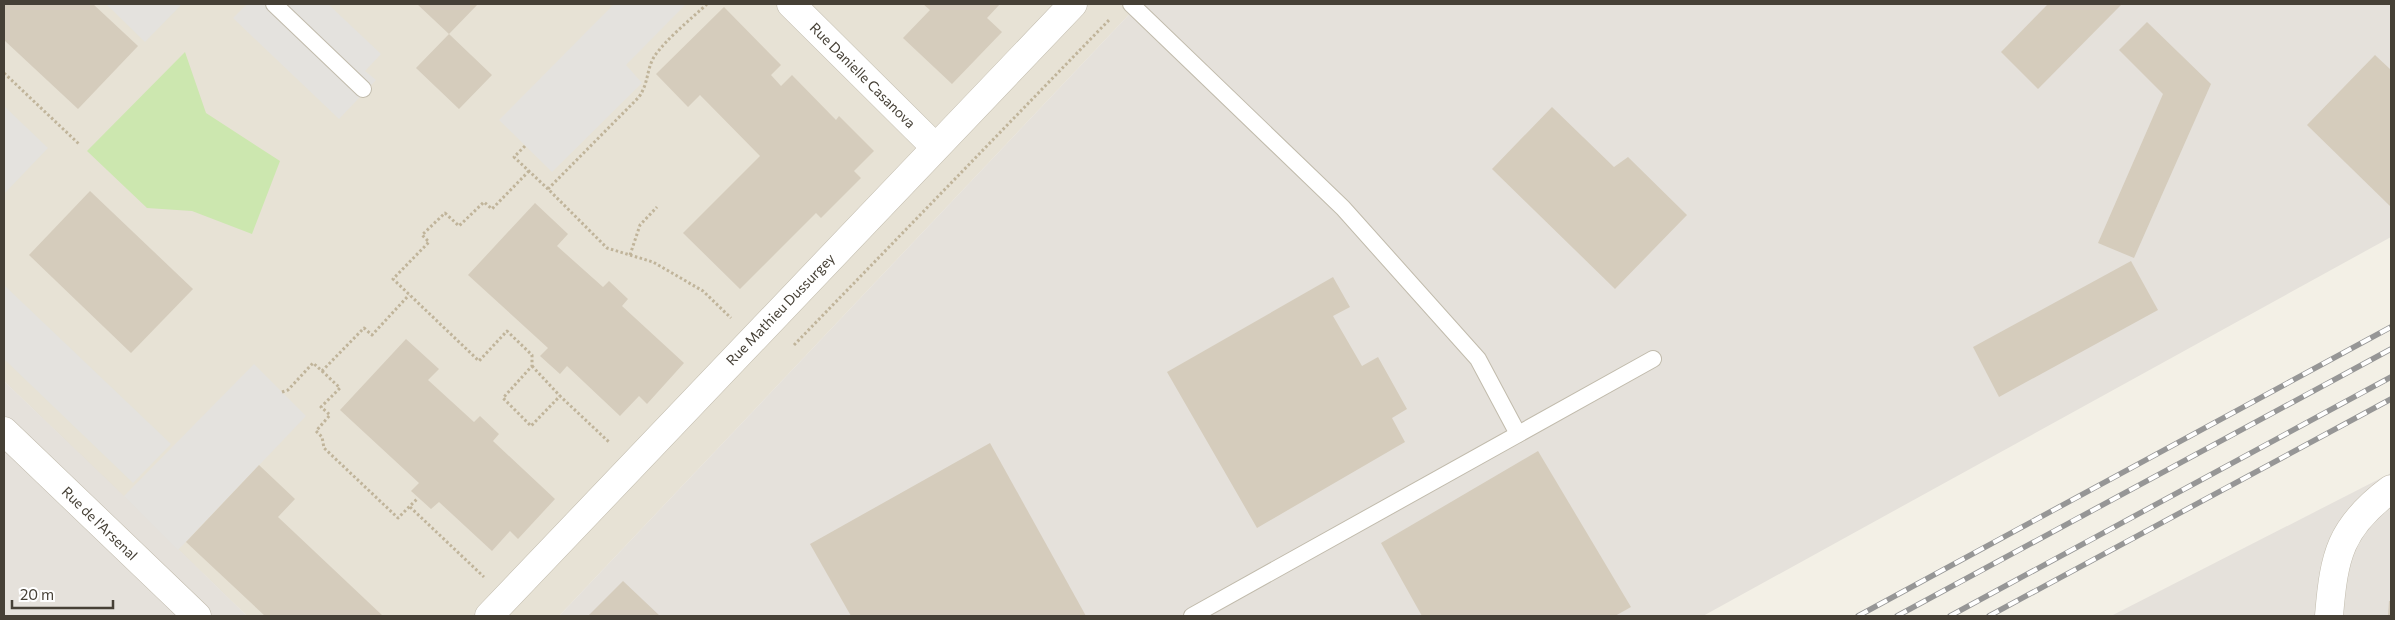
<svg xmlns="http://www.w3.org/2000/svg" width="2395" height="620" viewBox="0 0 2395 620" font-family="Commissioner,sans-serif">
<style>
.residential{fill:#e7e2d5}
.industrial{fill:#e5e1db}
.green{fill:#cce7af}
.parking{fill:#e4e2de}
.building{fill:#d5ccbc}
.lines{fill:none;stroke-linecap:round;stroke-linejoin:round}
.lane-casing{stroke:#c1bbac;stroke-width:18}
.street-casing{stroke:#c1bbac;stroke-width:29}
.path{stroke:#c0b49a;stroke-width:3;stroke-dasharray:2.5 2.5;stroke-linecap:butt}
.lane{stroke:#fff;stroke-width:16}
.street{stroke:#fff;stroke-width:28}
.rail-casing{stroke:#969696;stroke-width:5.5}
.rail{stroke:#fff;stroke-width:4;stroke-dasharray:11;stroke-linecap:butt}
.labels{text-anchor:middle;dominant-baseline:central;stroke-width:4;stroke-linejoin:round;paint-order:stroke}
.street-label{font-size:14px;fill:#464036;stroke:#fff}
</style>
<rect width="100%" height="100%" fill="#f3f0e6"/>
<polygon class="residential" points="4,4 1139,4 559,616 247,616 4,381"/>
<g class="industrial">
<polygon points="1139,4 2391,4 2391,237 1703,616 559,616"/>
<polygon points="4,381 124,496 247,616 4,616"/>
<polygon points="2391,473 2391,616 2111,616"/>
</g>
<polygon class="green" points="185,52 206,113 280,161 252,234 192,211 147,208 87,151"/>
<g class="parking">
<polygon points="106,4 182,4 145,42"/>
<polygon points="247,4 328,4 381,54 365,71 376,80 339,119 233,18"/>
<polygon points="614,4 686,4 626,65 642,83 552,172 499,120"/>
<polygon points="4,106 48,148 4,194"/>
<polygon points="4,285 171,444 133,483 4,359"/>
<polygon points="254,364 306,416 178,550 124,496"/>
</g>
<g class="building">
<polygon points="4,4 93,4 138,46 78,109 4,40"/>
<polygon points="417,4 478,4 449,34 492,75 459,109 416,68 449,34"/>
<polygon points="923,4 1000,4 987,18 1002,32 952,84 903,38 930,10"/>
<polygon points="2048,4 2122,4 2038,89 2001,52"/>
<polygon points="724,7 781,65 771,75 781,86 792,75 836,120 839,116 874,151 854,171 861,178 821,218 816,213 740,289 683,233 760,156 700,95 688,107 656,74"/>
<polygon points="2147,22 2211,84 2134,258 2098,243 2163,94 2119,50"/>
<polygon points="2375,55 2391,70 2391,207 2307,125"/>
<polygon points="1552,107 1614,167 1628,157 1687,215 1615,289 1492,169"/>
<polygon points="90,191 193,289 131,353 29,255"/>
<polygon points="535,203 568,234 557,246 603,287 609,281 628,299 622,306 684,363 647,404 639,396 620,416 567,366 560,374 540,356 548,348 468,275"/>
<polygon points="2131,261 2158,310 1999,397 1973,347"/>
<polygon points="1333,277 1350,307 1333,316 1362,366 1378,357 1407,409 1392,418 1405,442 1257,528 1167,372"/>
<polygon points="406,339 439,369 428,380 474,422 480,416 499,434 493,441 555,499 518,539 510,531 492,551 439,502 431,509 411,491 419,483 340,410"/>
<polygon points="990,443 1086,616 851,616 810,544"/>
<polygon points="1538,451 1631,607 1615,616 1422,616 1381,543"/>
<polygon points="259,465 295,499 278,517 383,616 265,616 186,542"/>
<polygon points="623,581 660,616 588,616"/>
<polygon points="2389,601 2391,601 2391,616 2388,616"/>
</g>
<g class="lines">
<g class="lane-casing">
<g id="lane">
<polyline points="274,4 363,89"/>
<polyline points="1131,4 1343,208 1478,359 1518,434"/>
<polyline points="1192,616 1653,359"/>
</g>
</g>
<g class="street-casing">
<g id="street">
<polyline points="791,4 935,147"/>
<polyline points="4,431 197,616"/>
<polyline points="489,616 1073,4"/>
<path d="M 2329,616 C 2334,555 2340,527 2391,489"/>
</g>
</g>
<g class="path">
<path d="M 707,4 C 692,18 664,41 654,57 C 646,71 649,82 639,97 L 548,189 L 607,248 L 653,262 L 703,291 L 731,318"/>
<polyline points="4,73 79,144"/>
<polyline points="525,146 514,157 548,189"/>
<polyline points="529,171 492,209 484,202 459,226 445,213 422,235 429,242 393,279 479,361 507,331 532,355 532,366 503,398 531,426 560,396 610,443"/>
<polyline points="630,255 640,225 657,207"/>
<polyline points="794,345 1110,19"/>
<polyline points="532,366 560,396"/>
<polyline points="322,371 340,388 321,407 330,415 316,431 322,437 324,448 398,518 417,499"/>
<polyline points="282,392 288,390 313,363 322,371 364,328 372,335 409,295"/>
<polyline points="410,507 484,577"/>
</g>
<use href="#lane" class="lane"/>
<use href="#street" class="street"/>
<g class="rail-casing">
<g id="rail">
<polyline points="1858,616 2391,327"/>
<polyline points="1897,616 2391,349"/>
<polyline points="1950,616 2391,377"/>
<polyline points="1989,616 2391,399"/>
</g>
</g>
<use href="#rail" class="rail"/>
</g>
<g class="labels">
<g class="street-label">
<text transform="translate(863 75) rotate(45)">Rue Danielle Casanova</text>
<text transform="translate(780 309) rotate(-46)">Rue Mathieu Dussurgey</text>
<text transform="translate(100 523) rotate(44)">Rue de l'Arsenal</text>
</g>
</g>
<rect width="2395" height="620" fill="none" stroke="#464036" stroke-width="10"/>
<path d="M12 600v8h101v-8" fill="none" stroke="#464036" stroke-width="2.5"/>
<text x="20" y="600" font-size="15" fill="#464036" stroke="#ffffff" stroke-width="4" paint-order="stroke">20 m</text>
</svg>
